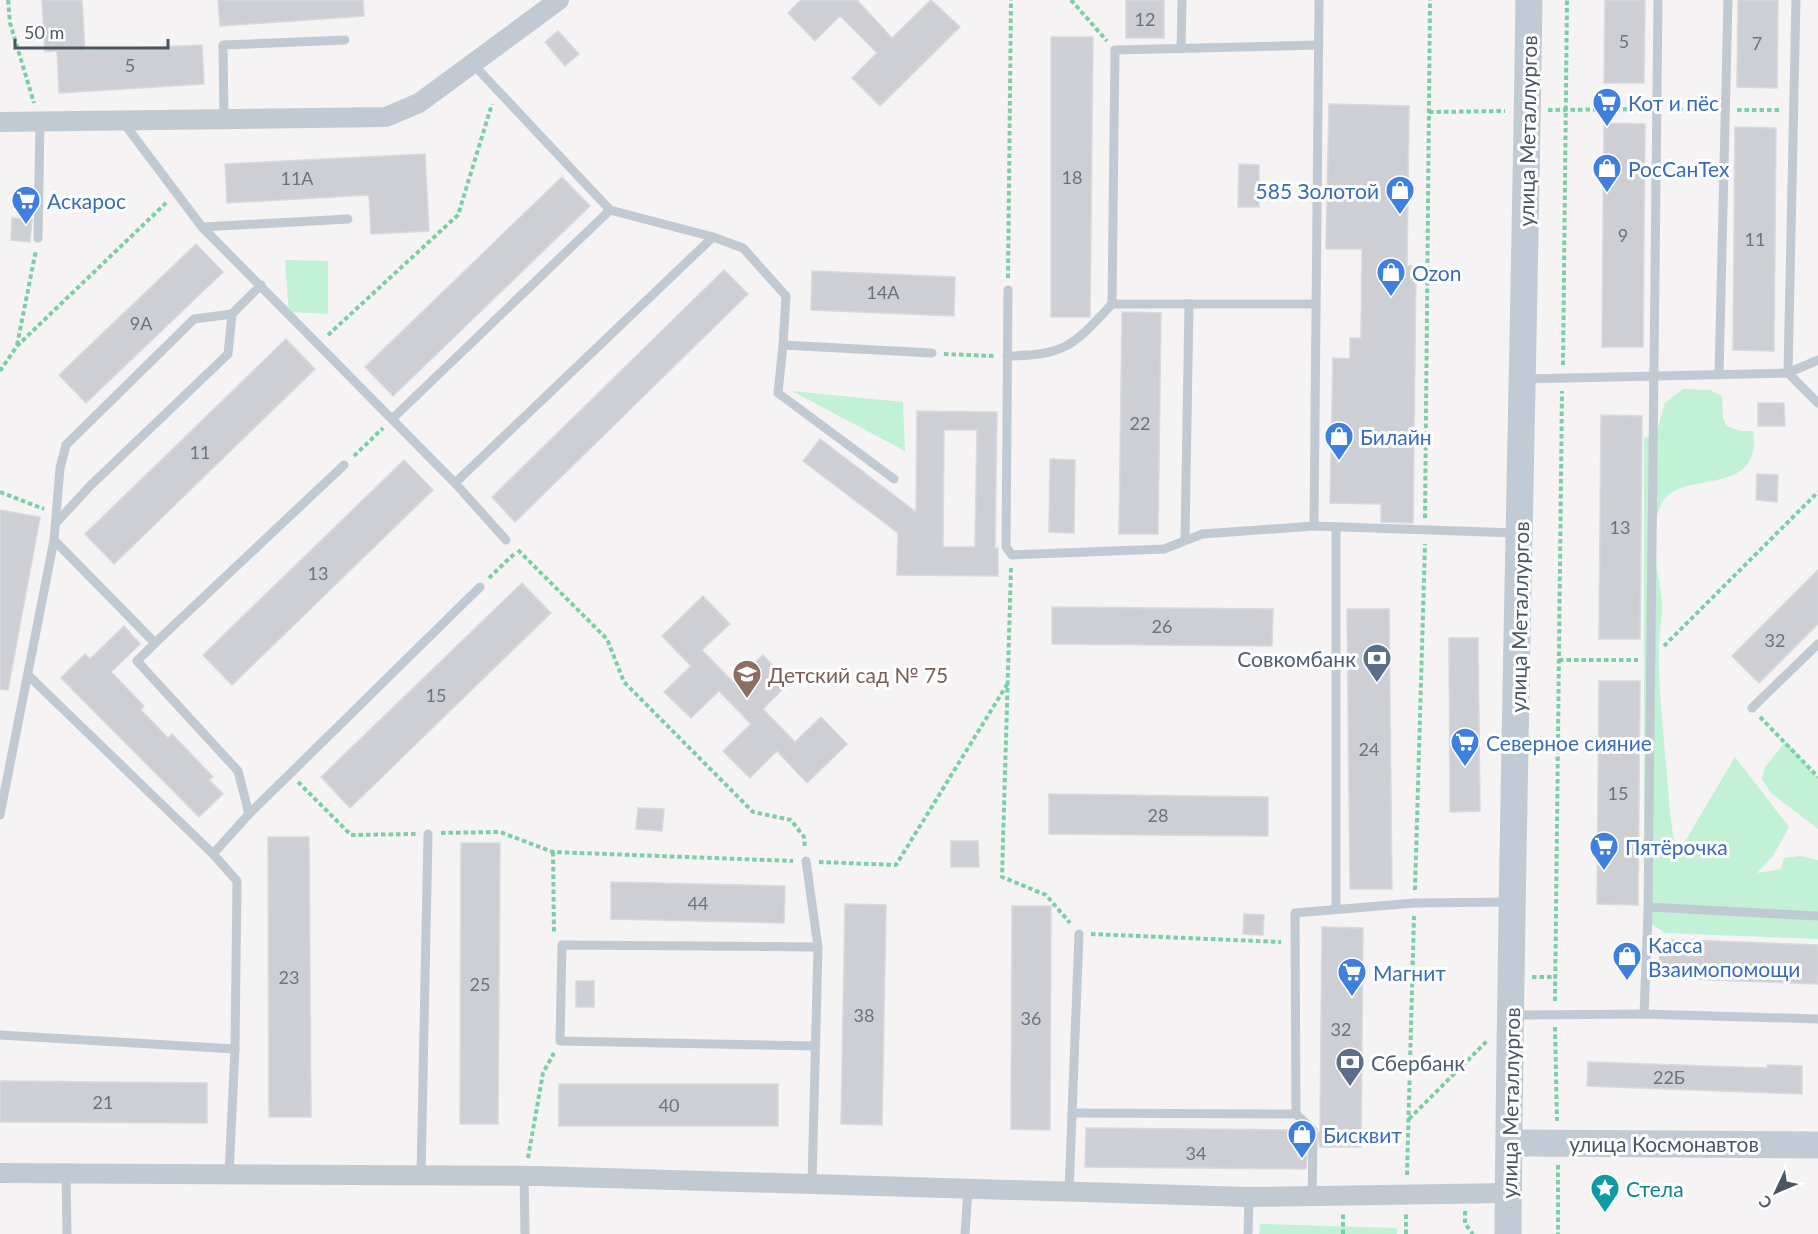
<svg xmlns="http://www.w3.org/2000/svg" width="1818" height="1234" viewBox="0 0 1818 1234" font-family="Lato,sans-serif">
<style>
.green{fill:#c3f1d5}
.building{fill:#cdcfd5;stroke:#d7d9de;stroke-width:1.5;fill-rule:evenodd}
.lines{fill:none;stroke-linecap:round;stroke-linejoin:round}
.path{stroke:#7ad0a6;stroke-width:4;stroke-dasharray:4.5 3;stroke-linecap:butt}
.service{stroke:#c1cad2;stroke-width:9}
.minor{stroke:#c1cad2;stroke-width:20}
.secondary{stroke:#c1cbd6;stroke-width:27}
.labels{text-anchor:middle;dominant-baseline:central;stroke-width:6;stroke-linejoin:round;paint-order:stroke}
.number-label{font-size:18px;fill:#6b747e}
.shop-label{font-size:21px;fill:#366cbe;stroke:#fff;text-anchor:start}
.street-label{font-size:21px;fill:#4a5661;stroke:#fff}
.service-label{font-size:21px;fill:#4e5e75;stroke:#fff;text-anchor:end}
.education-label{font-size:21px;fill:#785e54;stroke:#fff;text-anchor:start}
.culture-label{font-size:21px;fill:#0d838f;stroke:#fff;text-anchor:start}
</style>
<rect width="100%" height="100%" fill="#f5f3f3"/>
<g class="green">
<polygon points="285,260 328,261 328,314 289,312"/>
<path d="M 1683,389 L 1710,390 L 1722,396 L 1723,418 L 1727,426 L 1741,431 L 1753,431 C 1763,500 1681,468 1662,503 C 1645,535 1659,569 1662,601 C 1663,616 1659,632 1659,647 C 1658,686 1663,726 1666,765 C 1669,795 1670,826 1677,855 L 1735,757 L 1789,827 L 1773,856 L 1757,873 L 1781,869 L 1784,858 L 1801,856 L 1818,860 L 1818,939 L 1665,933 L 1647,921 L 1644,905 L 1644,438 L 1656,435 L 1665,403 Z"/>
<polygon points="792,391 903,402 905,451"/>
<polygon points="1786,741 1818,778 1818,829 1771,793 1762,779 1765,767"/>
<polygon points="1260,1224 1397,1228 1397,1234 1259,1234"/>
</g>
<g class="building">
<polygon points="42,0 82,0 85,50 202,45 204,84 59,93 57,51 45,52"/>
<polygon points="218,0 363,0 364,16 220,26"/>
<polygon points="801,0 857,0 892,38 931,0 960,27 880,106 852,78 877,53 840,16 815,41 788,13"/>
<rect x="1126" y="0" width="38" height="38"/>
<polygon points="1605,0 1645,0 1644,83 1604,83"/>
<polygon points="1738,0 1778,0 1777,88 1737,87"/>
<polygon points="558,31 579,54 565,66 545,42"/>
<polygon points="1051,37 1093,37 1090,317 1051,317"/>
<polygon points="1329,104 1409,106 1407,266 1416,266 1413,523 1381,522 1381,504 1330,503 1333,358 1350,359 1350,338 1361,338 1362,249 1326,249"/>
<polygon points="1604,123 1645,124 1643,347 1602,347"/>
<polygon points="1735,127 1776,128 1774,351 1733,350"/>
<polygon points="425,154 429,231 371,234 369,195 227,203 225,164"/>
<polygon points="1239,164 1259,165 1259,207 1238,207"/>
<polygon points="562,177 590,206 393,396 365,367"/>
<polygon points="12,218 32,219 30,242 11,240"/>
<polygon points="196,244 223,272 86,403 59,375"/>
<polygon points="724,270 748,294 515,522 492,497"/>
<polygon points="812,271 955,277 954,316 811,310"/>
<polygon points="1122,312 1161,313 1158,534 1119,534"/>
<polygon points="286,339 315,369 114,564 85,534"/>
<polygon points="1758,403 1784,403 1785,426 1758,426"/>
<path d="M 917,411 L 997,412 L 995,548 L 998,548 L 998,576 L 897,575 L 898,533 L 803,461 L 820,439 L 916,512 ZM 944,430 L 977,430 L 975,547 L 943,547 Z"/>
<polygon points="1601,415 1642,416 1640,639 1599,639"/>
<polygon points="1050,459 1075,460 1074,533 1049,532"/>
<polygon points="404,460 433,490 232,685 203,655"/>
<polygon points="1757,474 1778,475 1777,502 1756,500"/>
<polygon points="0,510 40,517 8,690 0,689"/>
<polygon points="1818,570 1818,624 1759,683 1732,656"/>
<polygon points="522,583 551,613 350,808 321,777"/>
<polygon points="703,596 730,624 702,650 734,683 763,655 789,683 763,709 795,742 821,717 847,744 807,783 777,751 750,778 723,751 751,724 719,691 691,718 664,692 691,666 662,636"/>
<polygon points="1052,607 1273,609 1272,646 1052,644"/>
<polygon points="1347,609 1389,609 1392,889 1350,889"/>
<polygon points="124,626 140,644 111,672 144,706 141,710 168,738 172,734 213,777 209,780 223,794 199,817 61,678 85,654 90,659"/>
<polygon points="1449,638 1478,638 1480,811 1450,812"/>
<polygon points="1599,681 1640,681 1638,905 1597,904"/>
<polygon points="1049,794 1268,797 1268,836 1049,834"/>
<polygon points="638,808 664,809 662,831 636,829"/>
<polygon points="268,837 309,837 311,1117 269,1117"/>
<polygon points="951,841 978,841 979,867 951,867"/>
<polygon points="461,843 500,843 498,1124 460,1124"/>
<polygon points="611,882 785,886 784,923 611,919"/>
<polygon points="845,904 886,905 882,1125 841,1124"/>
<polygon points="1012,906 1051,906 1050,1130 1011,1129"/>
<polygon points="1244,914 1264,915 1263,935 1243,934"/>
<polygon points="1322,927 1363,928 1361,1147 1320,1147 1317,1135 1320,1131"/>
<polygon points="1660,939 1818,945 1818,984 1659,978"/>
<rect x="576" y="981" width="18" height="26"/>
<polygon points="1588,1062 1767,1068 1767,1065 1802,1066 1802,1094 1587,1086"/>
<polygon points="0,1081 207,1083 207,1123 0,1122"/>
<rect x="559" y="1084" width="219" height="42"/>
<polygon points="1086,1128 1304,1130 1309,1135 1306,1169 1085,1167"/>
</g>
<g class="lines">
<g class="path">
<polyline points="8,0 10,23 34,103"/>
<polyline points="1071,0 1107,41"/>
<polyline points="1671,109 1712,110"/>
<polyline points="1548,110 1643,109"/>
<polyline points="1737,110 1781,110"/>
<polyline points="1429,112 1505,111"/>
<polyline points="1008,278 1011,0"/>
<polyline points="328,335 458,215 492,104"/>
<polyline points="17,345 36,250"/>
<polyline points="944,354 994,356"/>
<polyline points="1563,365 1567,0"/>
<polyline points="0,371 17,346 167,202"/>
<polyline points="354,456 383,428"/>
<polyline points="0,492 44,509"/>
<polyline points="1425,518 1430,0"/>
<polyline points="518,550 607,639 624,682 753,812 791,820 804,837 805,849"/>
<polyline points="1011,568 1002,877 1046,895 1070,923"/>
<polyline points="489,578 514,554"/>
<polyline points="1664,646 1818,492"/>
<polyline points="1559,660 1638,660"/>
<polyline points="1760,717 1818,777"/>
<polyline points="298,782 351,835 416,834"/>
<polyline points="441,833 500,832 553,852 793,861"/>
<polyline points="553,852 554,934"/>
<polyline points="819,862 896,865 1008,683"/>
<polyline points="1415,890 1425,544"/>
<polyline points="1091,934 1281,942"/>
<polyline points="1532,977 1556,977"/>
<polyline points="1555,1001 1562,391"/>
<polyline points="1555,1027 1557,1121"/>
<polyline points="1409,1119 1487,1041"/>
<polyline points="528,1158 543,1073 554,1053"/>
<polyline points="1558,1165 1558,1234"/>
<polyline points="1407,1175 1414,916"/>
<polyline points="1465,1211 1465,1224 1473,1234"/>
<polyline points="1343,1234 1343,1214"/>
<polyline points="1406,1234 1406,1212"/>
</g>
<g class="service">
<polyline points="1796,0 1788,373 1818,360"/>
<polyline points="1181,49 1182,0"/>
<polyline points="472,63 610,210 713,237 743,248 786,296 783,345 932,353"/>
<polyline points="224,118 223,45 345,40"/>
<polyline points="123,122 202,227 455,483 506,540"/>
<polyline points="202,227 348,219"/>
<polyline points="38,238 40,121"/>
<polyline points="1008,290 1006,547 1012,555 1164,549 1202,534 1314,526 1516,533"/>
<polyline points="1112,304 1316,304"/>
<polyline points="783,345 778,393 894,479"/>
<path d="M 1007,356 C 1066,355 1073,346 1112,304 L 1115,50 L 1319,45"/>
<polyline points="1719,375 1728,0"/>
<polyline points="1524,379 1788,373 1818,403"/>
<polyline points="392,419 610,210"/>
<polyline points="455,483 713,237"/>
<polyline points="56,523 90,486 228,354 232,314 261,285"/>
<polyline points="1314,526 1319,0"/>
<polyline points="1336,527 1336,909"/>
<polyline points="1185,540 1189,304"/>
<polyline points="155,643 344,465"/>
<polyline points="29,676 213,854"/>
<polyline points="1752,708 1818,644"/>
<polyline points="249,814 480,587"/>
<polyline points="0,815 54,540"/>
<polyline points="806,861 818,947"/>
<polyline points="1648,907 1818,916"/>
<polyline points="1644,1014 1648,914 1658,0"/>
<polyline points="1511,1015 1644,1014 1818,1019"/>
<polyline points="0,1035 235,1049"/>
<polyline points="1072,1113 1296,1114 1295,913 1415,903 1509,902"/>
<polyline points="1296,1114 1313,1130"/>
<polyline points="66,1173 67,1234"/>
<polyline points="229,1174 235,1049 237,881 213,854 249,814 238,771 137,661 155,643 54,540 60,468 66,445 194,319 232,314"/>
<polyline points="421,1175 428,834"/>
<polyline points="524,1175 525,1234"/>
<polyline points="812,1184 818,947 562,945 560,1041 816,1046"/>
<polyline points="1069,1192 1079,934"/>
<polyline points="1312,1196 1313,1140"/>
<polyline points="965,1234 968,1189"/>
<polyline points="1248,1234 1249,1197"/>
</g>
<g class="minor">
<polyline points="0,122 386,117 419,103 559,0"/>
<polyline points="0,1173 538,1176 1249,1197 1509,1193"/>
</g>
<g class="secondary">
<polyline points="1509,1143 1818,1145"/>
<path d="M 1508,1234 C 1511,823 1523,411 1529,0"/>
</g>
</g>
<defs>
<g id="supermarket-pin" transform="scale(1.5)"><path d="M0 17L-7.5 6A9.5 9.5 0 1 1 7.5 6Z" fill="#3f7fe0" stroke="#fff"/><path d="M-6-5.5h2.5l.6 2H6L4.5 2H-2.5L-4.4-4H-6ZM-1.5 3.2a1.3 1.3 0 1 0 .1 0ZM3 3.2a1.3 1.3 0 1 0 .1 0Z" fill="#fff"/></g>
<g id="shop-pin" transform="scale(1.5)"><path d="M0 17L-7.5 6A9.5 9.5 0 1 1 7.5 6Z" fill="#3f7fe0" stroke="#fff"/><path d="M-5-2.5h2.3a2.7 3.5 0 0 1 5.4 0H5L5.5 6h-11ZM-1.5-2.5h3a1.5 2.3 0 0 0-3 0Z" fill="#fff"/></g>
<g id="bank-pin" transform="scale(1.5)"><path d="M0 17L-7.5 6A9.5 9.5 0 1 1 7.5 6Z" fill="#5c6f8a" stroke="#fff"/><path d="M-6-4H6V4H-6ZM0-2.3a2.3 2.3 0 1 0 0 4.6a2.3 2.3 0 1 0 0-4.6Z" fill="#fff"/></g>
<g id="school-pin" transform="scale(1.5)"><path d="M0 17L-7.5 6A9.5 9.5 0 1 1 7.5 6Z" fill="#8d6e63" stroke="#fff"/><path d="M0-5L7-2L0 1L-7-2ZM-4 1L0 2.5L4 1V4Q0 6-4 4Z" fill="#fff"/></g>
<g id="sight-pin" transform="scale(1.5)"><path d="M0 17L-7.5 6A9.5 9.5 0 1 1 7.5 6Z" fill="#0f9aa8" stroke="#fff"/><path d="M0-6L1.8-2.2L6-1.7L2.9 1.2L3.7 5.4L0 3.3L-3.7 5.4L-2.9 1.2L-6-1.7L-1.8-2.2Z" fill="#fff"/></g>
</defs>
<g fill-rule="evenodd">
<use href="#supermarket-pin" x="1607" y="102"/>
<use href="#shop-pin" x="1607" y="168"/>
<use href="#shop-pin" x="1400" y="190"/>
<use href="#supermarket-pin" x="26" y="200"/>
<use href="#shop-pin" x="1391" y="272"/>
<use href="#shop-pin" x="1339" y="436"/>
<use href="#bank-pin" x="1377" y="658"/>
<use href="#school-pin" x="747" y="674"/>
<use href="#supermarket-pin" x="1465" y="742"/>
<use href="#supermarket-pin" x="1604" y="846"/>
<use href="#shop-pin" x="1627" y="956"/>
<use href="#supermarket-pin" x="1352" y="972"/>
<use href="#bank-pin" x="1350" y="1062"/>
<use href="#shop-pin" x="1302" y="1134"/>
<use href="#sight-pin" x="1605" y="1188"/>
</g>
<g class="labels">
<g class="number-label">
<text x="1145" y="19">12</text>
<text x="1624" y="41">5</text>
<text x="1757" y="43">7</text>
<text x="130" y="65">5</text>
<text x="1072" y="177">18</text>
<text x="297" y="178">11А</text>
<text x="1623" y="235">9</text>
<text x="1755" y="239">11</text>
<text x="883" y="292">14А</text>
<text x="141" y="323">9А</text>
<text x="1140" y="423">22</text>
<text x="200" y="452">11</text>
<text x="1620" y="527">13</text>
<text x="318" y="573">13</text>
<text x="1162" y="626">26</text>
<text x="1775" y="640">32</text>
<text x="436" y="695">15</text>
<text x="1369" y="749">24</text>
<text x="1618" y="793">15</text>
<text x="1158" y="815">28</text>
<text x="698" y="903">44</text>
<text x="289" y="977">23</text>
<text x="480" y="984">25</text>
<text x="864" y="1015">38</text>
<text x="1031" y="1018">36</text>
<text x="1341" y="1029">32</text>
<text x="1669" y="1077">22Б</text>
<text x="103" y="1102">21</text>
<text x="669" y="1105">40</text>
<text x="1196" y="1153">34</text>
</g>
<g class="shop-label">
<text x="1628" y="102">Кот и пёс</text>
<text x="1628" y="168">РосСанТех</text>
<text x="1379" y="190" text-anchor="end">585 Золотой</text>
<text x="47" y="200">Аскарос</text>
<text x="1412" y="272">Ozon</text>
<text x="1360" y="436">Билайн</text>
<text x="1486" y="742">Северное сияние</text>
<text x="1625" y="846">Пятёрочка</text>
<text x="1648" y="944">Касса<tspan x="1648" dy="24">Взаимопомощи</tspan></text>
<text x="1373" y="972">Магнит</text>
<text x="1323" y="1134">Бисквит</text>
</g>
<g class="street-label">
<text transform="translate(1527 131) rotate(-89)">улица Металлургов</text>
<text transform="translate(1519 617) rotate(-89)">улица Металлургов</text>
<text transform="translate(1510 1103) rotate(-89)">улица Металлургов</text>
<text x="1664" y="1143">улица Космонавтов</text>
</g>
<g class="service-label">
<text x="1356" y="658">Совкомбанк</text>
<text x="1371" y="1062" text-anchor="start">Сбербанк</text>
</g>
<g class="education-label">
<text x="768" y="674">Детский сад № 75</text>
</g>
<g class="culture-label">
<text x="1626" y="1188">Стела</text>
</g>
</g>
<g transform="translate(1776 1192) rotate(226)" stroke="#ffffff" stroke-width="4.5" paint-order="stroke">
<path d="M0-4.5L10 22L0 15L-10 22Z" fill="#4a5661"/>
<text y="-9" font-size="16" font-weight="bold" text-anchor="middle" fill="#4a5661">С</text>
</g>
<path d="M15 39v9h153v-9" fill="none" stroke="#4a5661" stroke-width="3"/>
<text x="24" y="39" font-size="18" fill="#4a5661" stroke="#ffffff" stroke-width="4.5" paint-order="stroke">50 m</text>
</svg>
